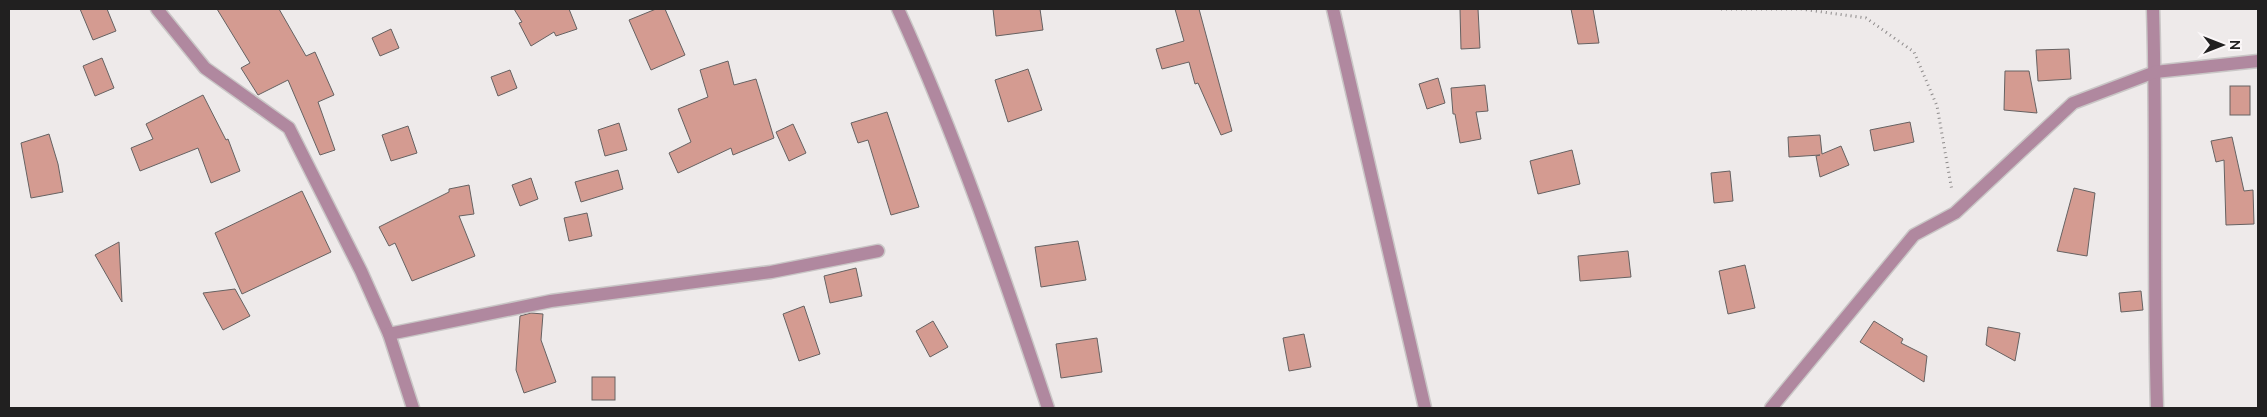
<svg xmlns="http://www.w3.org/2000/svg" width="2267" height="417" viewBox="0 0 2267 417" font-family="Ubuntu,sans-serif">
<style>
.building{fill:#d49b91;stroke:#666262}
.lines{fill:none;stroke-linecap:round;stroke-linejoin:round}
.street-casing{stroke:#c9c6c6;stroke-width:15}
.path{stroke:#8d8a8a;stroke-width:3;stroke-dasharray:1 4;stroke-linecap:butt}
.street{stroke:#b0889f;stroke-width:12}
</style>
<rect width="100%" height="100%" fill="#eeeaea"/>
<g class="building">
<polygon points="80,9 107,9 116,31 93,40"/>
<polygon points="217,9 279,9 306,56 315,52 334,95 318,102 335,150 320,155 288,80 258,95 241,68 250,63"/>
<polygon points="514,9 569,9 577,29 556,36 554,32 531,46 519,23 522,22"/>
<polygon points="656,9 665,9 685,55 651,70 629,20"/>
<polygon points="993,9 1040,9 1043,30 996,36"/>
<polygon points="1175,9 1199,9 1232,131 1221,135 1198,83 1195,84 1189,62 1162,69 1156,49 1184,41"/>
<polygon points="1460,9 1478,9 1480,48 1461,49"/>
<polygon points="1571,9 1593,9 1599,43 1578,44"/>
<polygon points="391,29 399,48 380,56 372,38"/>
<polygon points="2069,49 2071,79 2038,81 2036,50"/>
<polygon points="102,58 114,88 95,96 83,66"/>
<polygon points="728,61 734,85 756,79 774,138 733,155 731,148 678,173 669,153 691,142 678,109 708,97 700,70"/>
<polygon points="1028,69 1042,110 1008,122 995,80"/>
<polygon points="510,70 517,88 498,96 491,77"/>
<polygon points="2005,71 2029,71 2037,113 2004,110"/>
<polygon points="1438,78 1445,103 1427,109 1419,84"/>
<polygon points="1485,85 1488,111 1476,112 1481,139 1460,143 1455,114 1453,114 1451,88"/>
<rect x="2230" y="86" width="20" height="29"/>
<polygon points="203,95 226,140 228,139 240,171 211,183 198,148 140,171 131,148 153,139 146,124"/>
<polygon points="887,112 919,207 891,215 868,140 858,143 851,123"/>
<polygon points="1910,122 1914,142 1874,151 1870,130"/>
<polygon points="619,123 627,150 605,156 598,130"/>
<polygon points="793,124 806,153 789,161 776,132"/>
<polygon points="408,126 417,153 391,161 382,135"/>
<polygon points="49,134 58,164 63,192 31,198 21,143"/>
<polygon points="1820,135 1822,154 1841,146 1849,165 1820,177 1816,156 1820,155 1789,157 1788,137"/>
<polygon points="2232,137 2244,191 2253,190 2254,224 2226,225 2224,160 2216,162 2211,141"/>
<polygon points="1572,150 1580,184 1538,194 1530,161"/>
<polygon points="618,170 623,189 581,202 575,182"/>
<polygon points="1730,171 1733,201 1714,203 1711,173"/>
<polygon points="531,178 538,199 520,206 512,185"/>
<polygon points="469,185 474,214 459,216 475,256 412,281 395,243 389,246 379,227 449,192 449,189"/>
<polygon points="2074,188 2095,193 2087,256 2057,251"/>
<polygon points="302,191 331,252 242,294 215,233"/>
<polygon points="587,213 592,236 569,241 564,218"/>
<polygon points="1078,241 1086,280 1041,287 1035,247"/>
<polygon points="119,242 122,302 95,255"/>
<polygon points="1628,251 1631,277 1580,281 1578,256"/>
<polygon points="1745,265 1755,308 1728,314 1719,271"/>
<polygon points="856,268 862,296 830,303 824,276"/>
<polygon points="235,289 250,316 223,330 203,293"/>
<polygon points="2141,291 2143,310 2121,312 2119,293"/>
<polygon points="804,306 820,354 799,361 783,314"/>
<polygon points="531,313 543,314 541,340 556,382 524,393 516,370 520,316"/>
<polygon points="933,321 948,347 930,357 916,331"/>
<polygon points="1874,321 1903,339 1901,343 1927,356 1924,382 1860,342"/>
<polygon points="1988,327 2020,333 2015,361 1986,345"/>
<polygon points="1304,334 1311,367 1289,371 1283,338"/>
<polygon points="1097,338 1102,372 1061,378 1056,344"/>
<rect x="592" y="377" width="23" height="23"/>
</g>
<g class="lines">
<g class="street-casing">
<g id="street">
<polyline points="157,9 205,68 289,128 361,271 389,334 413,408"/>
<path d="M 898,9 C 957,138 1003,273 1048,408"/>
<polyline points="1333,9 1425,408"/>
<path d="M 2153,9 C 2157,142 2153,275 2157,408"/>
<polyline points="389,334 551,301 771,272 878,251"/>
<polyline points="1771,408 1914,235 1955,213 2073,103 2155,72 2258,61"/>
</g>
</g>
<polyline class="path" points="1721,9 1801,9 1866,18 1914,52 1937,106 1952,191"/>
<use href="#street" class="street"/>
</g>
<rect width="2267" height="417" fill="none" stroke="#212020" stroke-width="20"/>
<g transform="translate(2222 45) rotate(90)" stroke="#fbf7f8" stroke-width="4" paint-order="stroke">
<path d="M0-4L9 19L0 12L-9 19Z" fill="#212020"/>
<text y="-8" font-size="14" font-weight="bold" text-anchor="middle" fill="#212020">N</text>
</g>
</svg>
